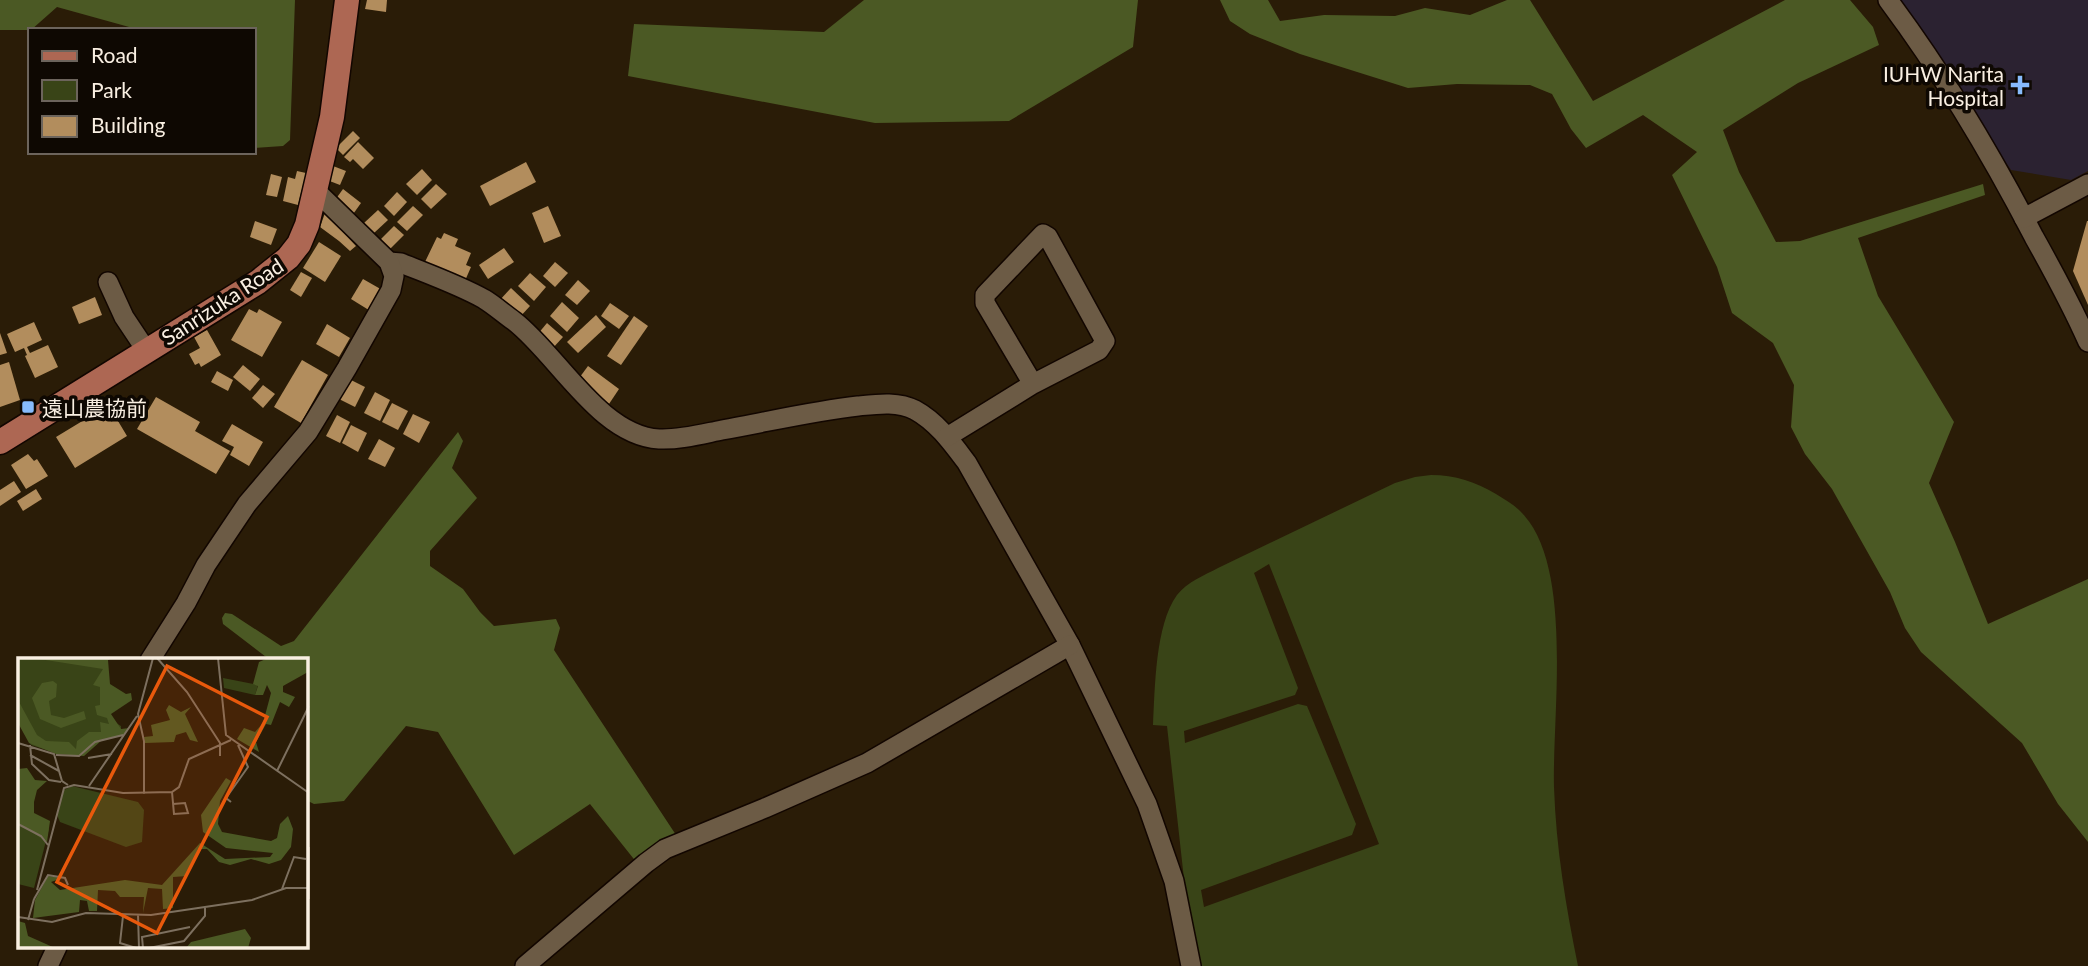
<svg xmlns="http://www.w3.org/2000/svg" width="2088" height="966" viewBox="0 0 2088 966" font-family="Lato,'Noto Sans JP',sans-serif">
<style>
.medical{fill:#2b2231}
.green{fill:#394417;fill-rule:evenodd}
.forest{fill:#4b5924}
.building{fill:#b28d5d}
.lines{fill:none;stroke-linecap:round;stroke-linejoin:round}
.minor-casing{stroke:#120600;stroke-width:22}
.major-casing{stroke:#120600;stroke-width:27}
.minor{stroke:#6c5b45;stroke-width:19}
.major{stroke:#ad6753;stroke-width:24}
.poi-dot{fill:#87bbfc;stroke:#0e0802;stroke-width:2.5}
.labels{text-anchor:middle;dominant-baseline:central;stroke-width:7;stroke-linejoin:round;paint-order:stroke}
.poi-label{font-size:21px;fill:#f9efe2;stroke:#0e0802;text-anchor:end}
.street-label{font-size:21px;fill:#f9efe2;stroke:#0e0802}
.inset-road{fill:none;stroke:#7d705f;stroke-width:2}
.view{fill:#e8590c;fill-opacity:0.15;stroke:#e8590c;stroke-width:3.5}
.inset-edge{fill:none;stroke:#f9efe2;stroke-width:3.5}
</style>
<rect width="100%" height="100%" fill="#2a1c07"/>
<polygon class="medical" points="1895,0 2088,0 2088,171 2071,180 2011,170"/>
<path class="green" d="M 1431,475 C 1455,475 1476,482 1496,494 C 1505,500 1515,505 1522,513 C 1574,566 1552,717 1554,787 C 1556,848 1566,907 1578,966 L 1201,966 L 1184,879 L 1167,726 L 1153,725 C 1155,689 1155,625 1177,595 C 1187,582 1205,575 1218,568 L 1395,483 L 1415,477 ZM 1269,564 L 1379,844 L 1204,907 L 1201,890 L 1352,835 L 1356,824 L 1307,706 L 1298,704 L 1185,743 L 1184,731 L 1295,695 L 1298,688 L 1254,573 Z"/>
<g class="forest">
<polygon points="0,0 295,0 290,140 283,146 254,148 254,30 140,30 57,7 31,30 0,30"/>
<polygon points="864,0 1138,0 1133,47 1009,121 875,123 628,76 634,24 824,32"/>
<polygon points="1220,0 1268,0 1280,21 1324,15 1395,16 1425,8 1470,15 1507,0 1530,0 1593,101 1785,0 1850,0 1873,27 1879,45 1798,83 1723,130 1739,172 1776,242 1800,241 1983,184 1985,195 1858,238 1878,296 1954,422 1929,483 1955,542 1988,624 2088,579 2088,842 2058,804 2022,743 1921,652 1905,628 1890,592 1832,489 1805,454 1791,427 1794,385 1773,343 1732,313 1717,267 1672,175 1697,152 1643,115 1586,148 1571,129 1552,94 1530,85 1457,84 1408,88 1300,54 1250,34 1230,21"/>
<polygon points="458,432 463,441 452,468 477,498 430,551 430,566 463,589 480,612 494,626 556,619 560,628 554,650 678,838 637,863 590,804 514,855 438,732 406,726 344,801 314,804 306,800 306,660 270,660 223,624 222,618 225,613 232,614 281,646 294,641"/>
</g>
<g class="building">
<polygon points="367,0 387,0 386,12 365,9"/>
<polygon points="353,131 360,138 343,155 336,148"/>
<polygon points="358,142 374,158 363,169 353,159 350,162 344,157"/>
<polygon points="526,162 536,182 490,206 480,186"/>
<polygon points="333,166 346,171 340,185 327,180"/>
<polygon points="422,169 432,180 417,195 406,184"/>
<polygon points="297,171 306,173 298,205 283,201 288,177 295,179"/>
<polygon points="271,174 282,177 277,197 266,195"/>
<polygon points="436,184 447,194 431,209 421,199"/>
<polygon points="343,189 361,203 351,217 333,203"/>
<polygon points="397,192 407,202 394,216 384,206"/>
<polygon points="413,206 423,215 407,231 397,222"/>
<polygon points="548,206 561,236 544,243 532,213"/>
<polygon points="378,210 388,220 374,233 364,223"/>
<polygon points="325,213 356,246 350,251 339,241 320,227"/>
<polygon points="255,221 277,229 271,245 250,237"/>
<polygon points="2087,221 2088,221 2088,305 2073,271"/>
<polygon points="394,226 404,235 389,250 380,240"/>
<polygon points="444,233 458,239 455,246 471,253 466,265 471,267 464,283 424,264 437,237 441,239"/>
<polygon points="319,242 341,256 325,282 303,268"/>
<polygon points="504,248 514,262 488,279 479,265"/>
<polygon points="555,262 568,273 555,287 543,276"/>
<polygon points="301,272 312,278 301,297 290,290"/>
<polygon points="530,273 546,287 534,301 518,286"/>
<polygon points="363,279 384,291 372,312 351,299"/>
<polygon points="578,280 590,291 577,305 565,295"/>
<polygon points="511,288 530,306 519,318 499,301"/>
<polygon points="95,297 102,315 79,324 72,307"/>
<polygon points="562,302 579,318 567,332 550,316"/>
<polygon points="610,303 629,316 619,329 601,316"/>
<polygon points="249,309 257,313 259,309 282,322 262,357 231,340"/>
<polygon points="596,315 606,327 578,353 567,342"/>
<polygon points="634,316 648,326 621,365 607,356"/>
<polygon points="34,322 42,340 27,347 30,353 48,345 58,367 35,378 25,356 27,355 24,348 15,352 7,334"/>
<polygon points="547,323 563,337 552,349 537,335"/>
<polygon points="327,324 350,338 339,357 316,344"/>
<polygon points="207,330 221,355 201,367 199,363 195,365 189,354 200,348 194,337"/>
<polygon points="0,333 7,353 0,355"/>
<polygon points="302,360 328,375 301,423 274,407"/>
<polygon points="9,362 20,400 0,407 0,365"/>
<polygon points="243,365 260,379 250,391 233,377"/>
<polygon points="588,366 619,389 609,404 577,381"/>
<polygon points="217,371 233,380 228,391 211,382"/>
<polygon points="349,379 365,387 355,407 339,399"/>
<polygon points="263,385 275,394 263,408 252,398"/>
<polygon points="375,392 390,400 380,421 364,413"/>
<polygon points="156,397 200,422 195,431 230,451 216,474 137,429"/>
<polygon points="106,401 127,436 75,468 56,437 89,417 87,412"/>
<polygon points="392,403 408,411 398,430 382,422"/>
<polygon points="413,414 430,422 419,443 403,434"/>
<polygon points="337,415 350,422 340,443 326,436"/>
<polygon points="232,424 263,442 249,466 230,455 234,447 222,441"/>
<polygon points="351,425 367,433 358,452 342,443"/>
<polygon points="379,439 395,448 385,467 368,459"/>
<polygon points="28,454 34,461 37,459 48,476 26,489 11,465"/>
<polygon points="14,481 21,492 0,506 0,490"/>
<polygon points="36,489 42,499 23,511 17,501"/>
</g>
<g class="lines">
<g class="minor-casing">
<g id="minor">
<path d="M 1888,0 C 1944,75 1991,154 2034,237 C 2053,271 2072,306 2088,342"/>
<polyline points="2024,218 2088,184"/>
<path d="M 389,262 L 401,263 C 428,274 459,285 484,299 C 494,305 504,314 514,321 C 557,354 600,436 659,439 C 680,440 702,434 722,430 C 767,422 813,411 858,406 C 877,404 898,401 915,410 C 937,422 952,443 967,463 L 1070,645 L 1147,804 L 1174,881 L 1191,966"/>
<polyline points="108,282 124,317 146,350"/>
<polyline points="947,437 1033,384 1099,350 1105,341 1048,237 1043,234 985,295 985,303 1033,384"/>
<polyline points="150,660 186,603 206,565 247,504 308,432 347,368 391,290 394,276 389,262 315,190"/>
<polyline points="48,966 57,947"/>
<polyline points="525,966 646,863 665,849 765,808 867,763 1070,645"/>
</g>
</g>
<g class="major-casing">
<polyline id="major" points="0,442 258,282 288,258 299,244 307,225 332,117 347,0"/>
</g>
<use href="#minor" class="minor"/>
<use href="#major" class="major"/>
</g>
<g class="poi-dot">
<path d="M2016.5 74.5h7v7h7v7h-7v7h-7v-7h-7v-7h7z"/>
<rect x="21" y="400" width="14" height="14" rx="3.5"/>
</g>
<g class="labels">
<g class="poi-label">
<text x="2004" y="73">IUHW Narita<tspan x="2004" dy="24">Hospital</tspan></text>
<text x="42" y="407" text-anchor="start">遠山農協前</text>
</g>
<g class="street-label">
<text transform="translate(222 301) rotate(-33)">Sanrizuka Road</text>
</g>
</g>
<g transform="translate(18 658)">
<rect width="290" height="290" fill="#2a1c07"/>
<path d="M 0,0 L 65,0 L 90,10 L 91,48 L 81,54 L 103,68 L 103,73 L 62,91 L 38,95 L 13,87 L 0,63 ZM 205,20 L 240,27 L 237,37 L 206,30 ZM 54,128 L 120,144 L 126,152 L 124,184 L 108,189 L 42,164 L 39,157 L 46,132 ZM 0,159 L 31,171 L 16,230 L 0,226 Z" fill="#394417"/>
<path d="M 15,0 L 95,0 L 90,2 L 92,26 L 108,36 L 113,35 L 114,42 L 93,56 L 103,71 L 111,70 L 106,77 L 84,82 L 66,98 L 38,96 L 11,85 L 0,65 L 0,42 L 19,77 L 28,83 L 51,84 L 58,91 L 59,83 L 71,74 L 83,74 L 82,64 L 91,66 L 89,60 L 79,57 L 77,48 L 82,47 L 82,29 L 75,27 L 85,11 ZM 250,0 L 290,0 L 290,14 L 265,28 L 265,34 L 277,39 L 271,49 L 262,44 L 253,67 L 248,66 L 238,84 L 241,94 L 219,81 L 226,70 L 237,74 L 245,65 L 253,35 L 249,27 L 245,37 L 237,37 L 240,28 L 235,26 L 241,4 ZM 35,23 L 39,26 L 38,39 L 31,43 L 33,57 L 46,60 L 66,53 L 68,61 L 43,70 L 22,61 L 14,40 L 24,25 ZM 151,47 L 163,54 L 173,49 L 167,56 L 180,84 L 172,82 L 168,74 L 158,77 L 156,84 L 127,85 L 126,79 L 135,78 L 133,67 L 152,62 L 148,52 ZM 9,110 L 17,122 L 29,123 L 19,132 L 16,144 L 16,155 L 32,163 L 29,184 L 0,165 L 0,111 ZM 208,120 L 213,123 L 202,143 L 200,166 L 204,174 L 253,183 L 259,180 L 262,166 L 270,158 L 275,171 L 273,189 L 263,202 L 251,206 L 233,201 L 212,207 L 201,204 L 189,191 L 180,191 L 169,218 L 155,219 L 155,250 L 145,251 L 144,231 L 130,230 L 125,255 L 126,239 L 102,239 L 97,233 L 80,232 L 79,253 L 71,253 L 69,243 L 62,242 L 61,254 L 15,260 L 17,242 L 30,218 L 44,220 L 33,224 L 42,232 L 107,222 L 144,227 L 182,185 L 207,201 L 252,199 L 255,195 L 208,190 L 185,174 L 183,157 ZM 0,263 L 7,265 L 10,278 L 37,290 L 0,290 ZM 227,271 L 233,280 L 230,290 L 168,290 L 173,284 Z" fill="#4b5924"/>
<path class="inset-road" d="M 139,0 L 169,34 L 202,85 L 202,98M 200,0 L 208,77 L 291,135M 0,85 L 36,96 L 44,123 L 50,127M 12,87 L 14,106 L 31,122 L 43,124M 12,97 L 41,113M 38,97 L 61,98 L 77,84 L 105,77M 70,100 L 94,96M 259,113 L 291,48M 71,128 L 119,58M 154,134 L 156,156 L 170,155 L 167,145 L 155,146M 126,136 L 126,83 L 120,56 L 135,0M 213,144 L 208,140 L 230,109 L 220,87M 0,166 L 23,178 L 30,187M 291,189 L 291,241M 264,231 L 276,199 L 288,201M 19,232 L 46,130 L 56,127 L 105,135 L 154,134 L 161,129 L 171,101 L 213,82M 16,241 L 30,217 L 47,220 L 50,227M 120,257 L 121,290M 105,258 L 102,285 L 118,290M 0,259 L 34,264 L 68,255 L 133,257 L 234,242 L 268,230 L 291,230M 10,262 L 16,241M 125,290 L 124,279 L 172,269M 131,290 L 166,283 L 187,258 L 187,249"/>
<path class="view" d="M 149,8 L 249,59 L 139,275 L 39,224 Z"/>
<rect width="290" height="290" class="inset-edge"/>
</g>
<rect x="28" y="28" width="228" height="126" fill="#0e0802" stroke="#6c645c" stroke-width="2"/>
<rect x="42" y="51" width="35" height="10" fill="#ad6753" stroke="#6c645c" stroke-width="2"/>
<text x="91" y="63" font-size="21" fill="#f9efe2">Road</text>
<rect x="42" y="80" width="35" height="21" fill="#394417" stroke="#6c645c" stroke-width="2"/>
<text x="91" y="98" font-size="21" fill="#f9efe2">Park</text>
<rect x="42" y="116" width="35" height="21" fill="#b28d5d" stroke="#6c645c" stroke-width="2"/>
<text x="91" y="133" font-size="21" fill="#f9efe2">Building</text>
</svg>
